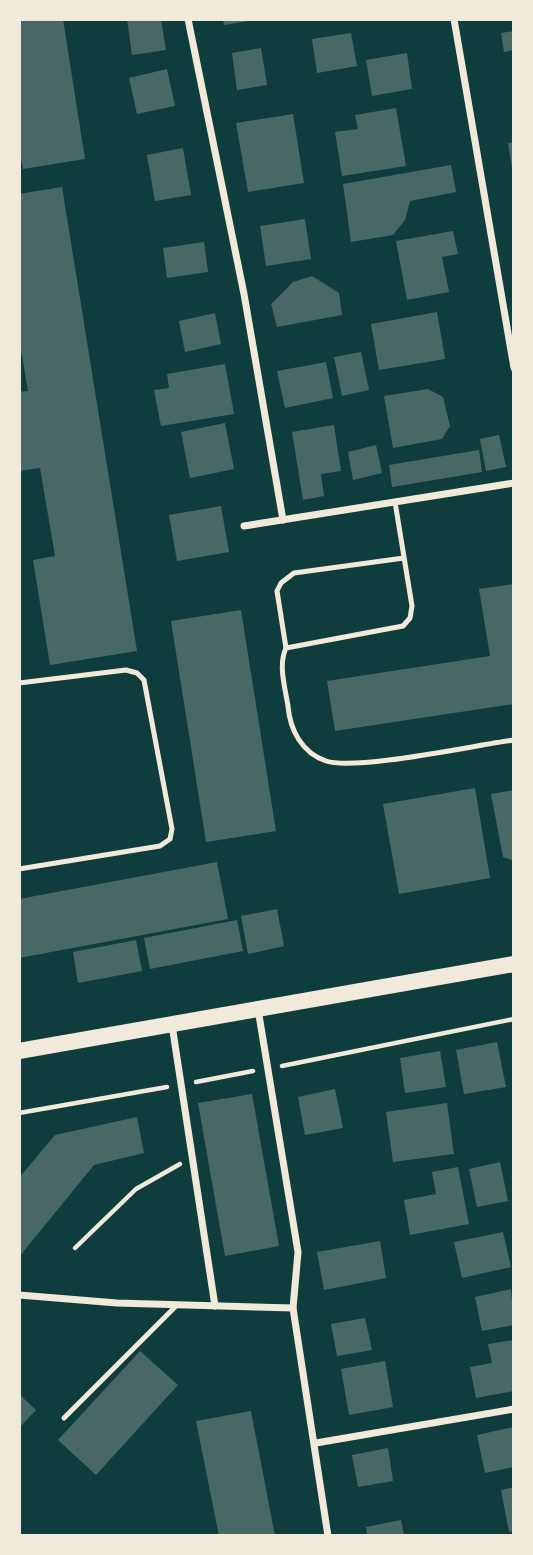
<svg xmlns="http://www.w3.org/2000/svg" width="533" height="1555" viewBox="0 0 533 1555" font-family="Barlow,sans-serif">
<style>
.building{fill:#486865}
.lines{fill:none;stroke-linecap:round;stroke-linejoin:round}
.path{stroke:#f1e9da;stroke-width:4.5}
.service{stroke:#f1e9da;stroke-width:5}
.minor{stroke:#f1e9da;stroke-width:7}
.primary{stroke:#f1e9da;stroke-width:16}
</style>
<rect width="100%" height="100%" fill="#0f3d3e"/>
<g class="building">
<polygon points="19,19 63,19 85,159 23,169 19,147"/>
<polygon points="127,19 161,19 166,50 132,55"/>
<polygon points="223,19 248,19 248,21 224,25"/>
<polygon points="514,31 514,50 504,52 501,33"/>
<polygon points="351,33 357,66 317,73 312,39"/>
<polygon points="261,48 267,85 237,90 232,53"/>
<polygon points="407,53 412,89 372,96 366,60"/>
<polygon points="167,69 175,106 137,114 129,78"/>
<polygon points="396,108 406,166 342,176 335,132 358,129 355,115"/>
<polygon points="293,114 304,183 248,192 236,123"/>
<polygon points="514,142 514,169 512,169 508,143"/>
<polygon points="183,148 191,195 155,201 147,155"/>
<polygon points="451,165 456,192 410,201 405,220 393,235 351,242 343,184"/>
<polygon points="62,187 137,651 50,665 33,560 55,556 40,468 19,471 19,392 28,391 19,338 19,194"/>
<polygon points="305,219 311,259 266,266 260,226"/>
<polygon points="453,231 458,254 442,257 449,292 407,300 396,241"/>
<polygon points="204,242 208,272 167,278 163,248"/>
<polygon points="312,276 339,293 342,315 277,327 271,304 293,282"/>
<polygon points="437,312 445,359 379,370 371,324"/>
<polygon points="215,313 221,344 185,352 179,321"/>
<polygon points="361,352 369,390 342,396 334,357"/>
<polygon points="326,362 333,398 285,408 277,371"/>
<polygon points="225,364 234,414 161,426 154,390 169,388 167,374"/>
<polygon points="428,389 443,397 450,426 442,439 393,448 384,396"/>
<polygon points="225,423 234,469 190,478 181,432"/>
<polygon points="334,425 341,471 321,474 324,496 303,500 292,432"/>
<polygon points="499,435 506,467 486,471 480,439"/>
<polygon points="376,445 382,473 353,480 348,452"/>
<polygon points="479,450 482,472 392,487 389,465"/>
<polygon points="221,506 229,552 177,561 169,515"/>
<polygon points="514,584 514,704 335,731 327,681 490,656 479,589"/>
<polygon points="241,610 276,831 206,842 171,621"/>
<polygon points="475,788 490,878 399,894 383,804"/>
<polygon points="514,790 514,861 503,857 491,794"/>
<polygon points="217,862 228,919 19,958 19,899"/>
<polygon points="277,909 284,946 248,954 241,916"/>
<polygon points="237,920 243,951 150,969 144,938"/>
<polygon points="136,940 142,971 78,983 73,952"/>
<polygon points="497,1042 506,1087 464,1094 456,1050"/>
<polygon points="440,1051 446,1087 405,1093 400,1058"/>
<polygon points="335,1089 343,1128 305,1135 298,1097"/>
<polygon points="252,1094 279,1246 225,1256 198,1103"/>
<polygon points="447,1103 454,1154 393,1162 386,1112"/>
<polygon points="137,1117 144,1153 94,1165 19,1257 19,1178 55,1135"/>
<polygon points="500,1162 508,1201 477,1207 469,1169"/>
<polygon points="458,1167 469,1224 410,1235 404,1200 436,1194 432,1172"/>
<polygon points="503,1232 511,1267 462,1278 454,1242"/>
<polygon points="380,1241 386,1278 324,1290 317,1252"/>
<polygon points="511,1289 514,1325 482,1331 475,1297"/>
<polygon points="365,1318 372,1350 337,1356 331,1324"/>
<polygon points="514,1340 514,1391 476,1398 470,1367 492,1363 488,1344"/>
<polygon points="140,1351 178,1385 96,1475 58,1440"/>
<polygon points="385,1361 393,1407 349,1415 341,1369"/>
<polygon points="19,1394 36,1410 19,1428"/>
<polygon points="251,1411 275,1536 219,1536 196,1421"/>
<polygon points="514,1427 514,1467 485,1473 477,1435"/>
<polygon points="388,1448 393,1481 358,1487 352,1455"/>
<polygon points="514,1487 514,1531 509,1532 501,1490"/>
<polygon points="401,1520 404,1536 367,1536 366,1527"/>
</g>
<g class="lines">
<g class="path">
<polyline points="282,1066 514,1019"/>
<polyline points="196,1082 253,1071"/>
<polyline points="19,1113 167,1087"/>
<polyline points="75,1248 136,1189 180,1164"/>
</g>
<g class="service">
<path d="M 395,502 L 412,606 L 410,618 L 403,626 L 286,648 C 278,665 285,687 288,706 C 290,730 302,753 326,761 C 356,771 476,745 514,740"/>
<polyline points="286,648 277,591 281,583 294,573 404,558"/>
<polyline points="19,683 126,670 137,673 144,680 172,829 170,839 160,846 19,869"/>
<polyline points="64,1418 177,1305"/>
</g>
<g class="minor">
<polyline points="188,19 244,294 283,520"/>
<polyline points="454,19 514,368"/>
<polyline points="244,526 514,483"/>
<polyline points="258,1009 298,1252 293,1308 328,1536"/>
<polyline points="172,1025 215,1306"/>
<polyline points="19,1295 117,1303 293,1308"/>
<polyline points="316,1443 514,1409"/>
</g>
<polyline class="primary" points="19,1051 514,964"/>
</g>
<rect width="533" height="1555" fill="none" stroke="#f1e9da" stroke-width="42"/>
</svg>
